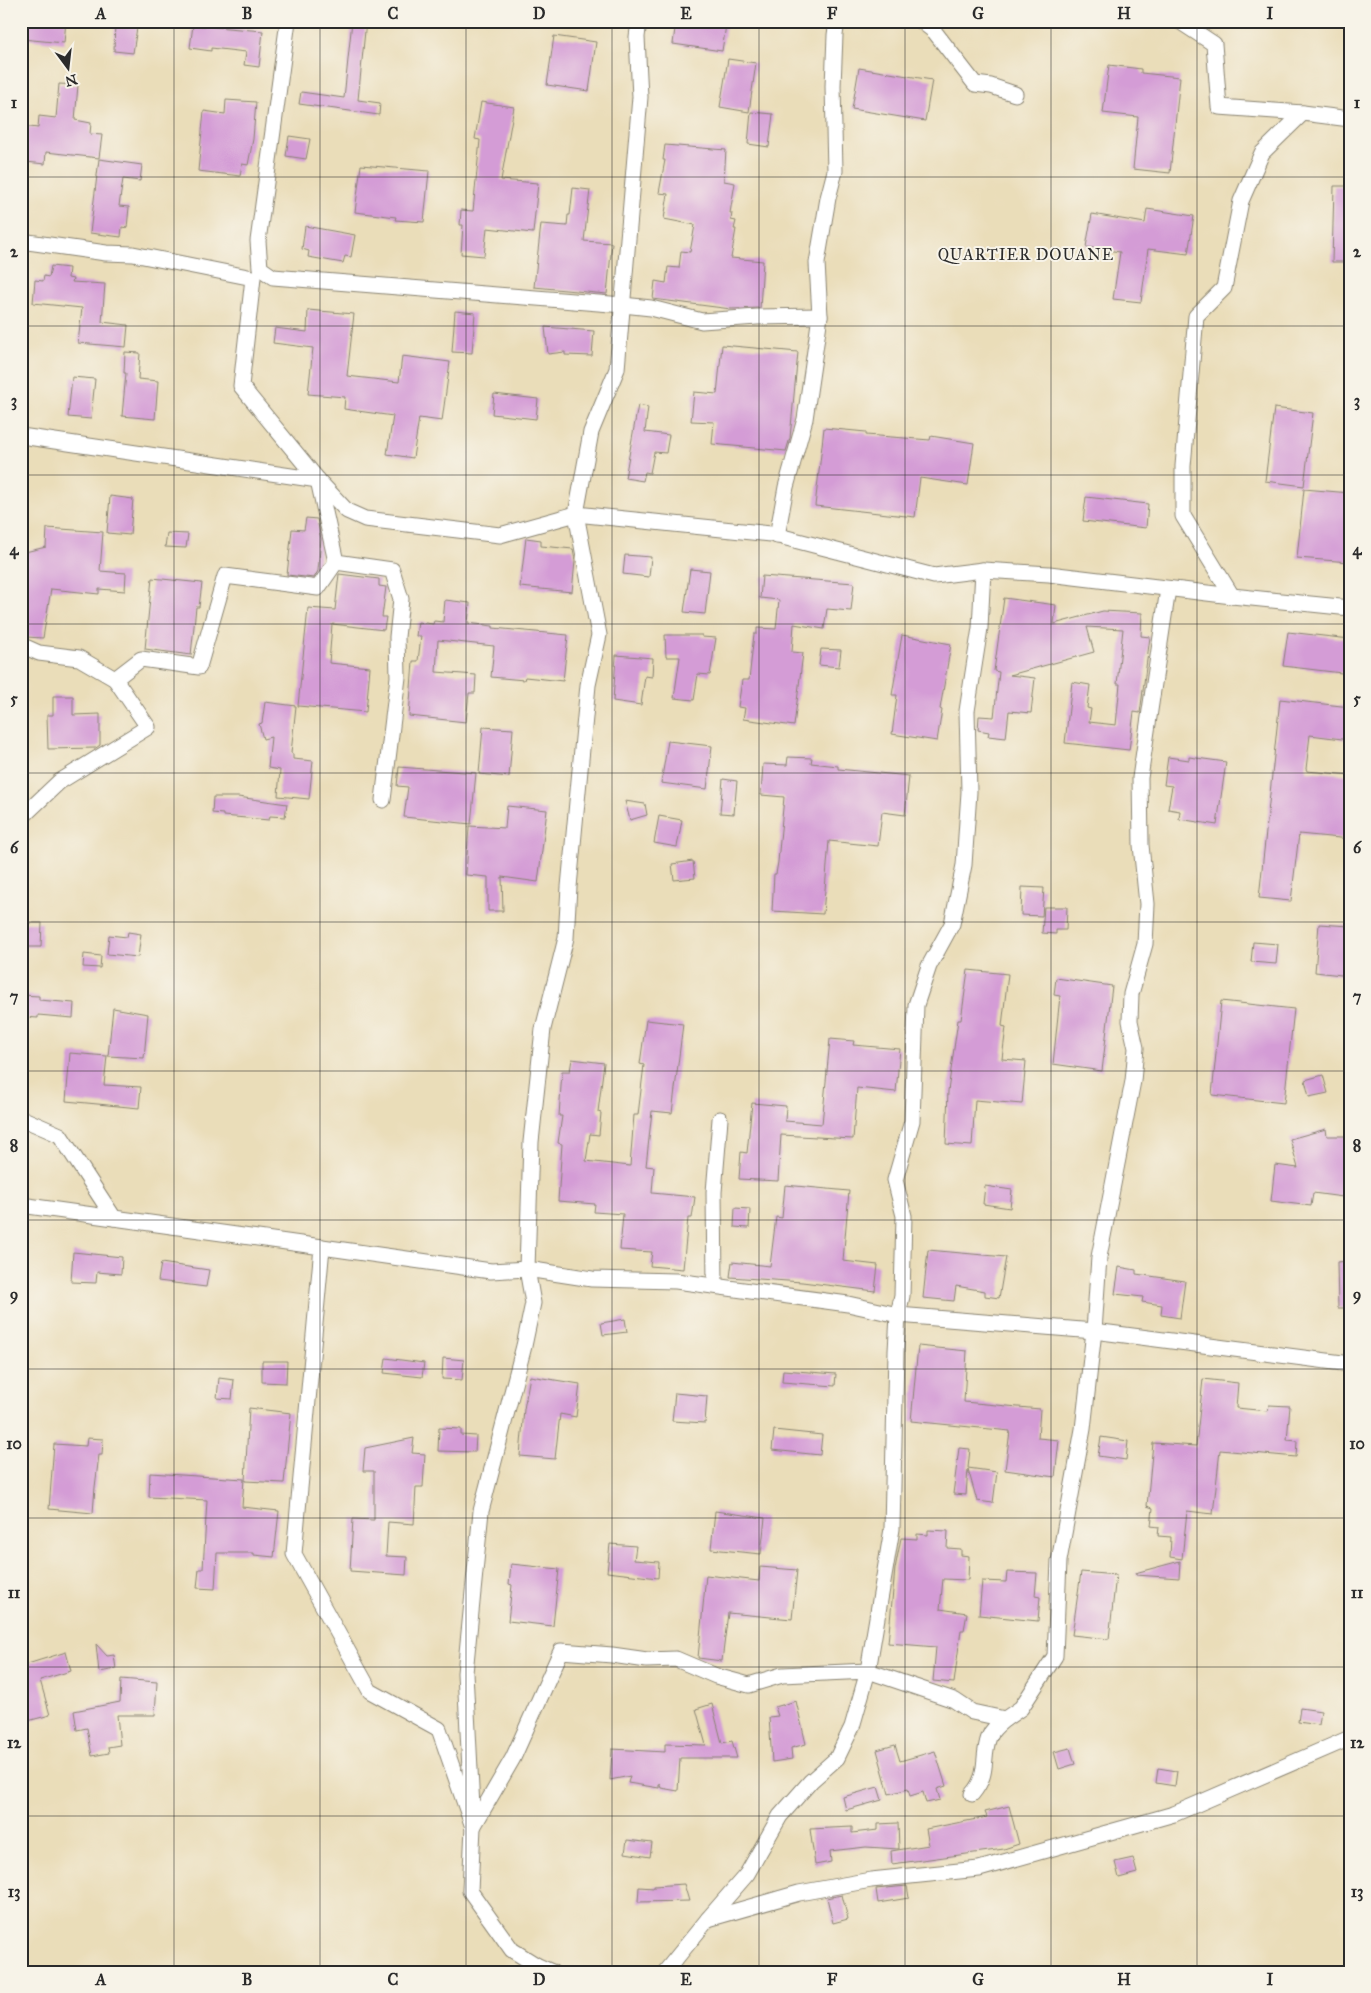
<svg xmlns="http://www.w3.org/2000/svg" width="1371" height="1993" viewBox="0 0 1371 1993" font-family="'IM FELL Great Primer',serif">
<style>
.building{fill:#d49cd6}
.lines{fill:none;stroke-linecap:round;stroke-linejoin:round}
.minor-casing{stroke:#8a8472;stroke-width:17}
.minor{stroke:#fff;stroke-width:15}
.grid{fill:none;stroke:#2b2b2b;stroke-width:1;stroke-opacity:0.55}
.labels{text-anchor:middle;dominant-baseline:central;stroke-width:4;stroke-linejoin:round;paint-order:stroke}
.neighbourhood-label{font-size:16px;letter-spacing:1px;fill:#2b2b2b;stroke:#f7f3e8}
.neatline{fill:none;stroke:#2b2b2b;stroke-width:2}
.grid-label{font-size:16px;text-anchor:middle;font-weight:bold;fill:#2b2b2b}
</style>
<rect width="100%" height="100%" fill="#f7f3e8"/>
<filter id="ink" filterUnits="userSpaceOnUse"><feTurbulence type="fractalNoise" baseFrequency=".02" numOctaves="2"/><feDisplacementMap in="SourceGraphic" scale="10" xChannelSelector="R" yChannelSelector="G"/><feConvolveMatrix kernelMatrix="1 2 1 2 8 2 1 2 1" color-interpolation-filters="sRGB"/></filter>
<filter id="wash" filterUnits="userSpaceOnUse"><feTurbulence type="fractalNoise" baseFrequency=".0096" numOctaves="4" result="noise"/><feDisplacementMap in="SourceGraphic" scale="20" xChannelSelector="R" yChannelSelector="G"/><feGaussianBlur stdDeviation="1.12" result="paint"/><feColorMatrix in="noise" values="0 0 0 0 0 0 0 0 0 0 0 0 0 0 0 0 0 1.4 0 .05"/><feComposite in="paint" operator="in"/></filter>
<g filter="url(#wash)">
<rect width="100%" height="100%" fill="#eaddb9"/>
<g id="blocks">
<g class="building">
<polygon points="23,21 66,21 64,43 22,39"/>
<polygon points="115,21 138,21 133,53 114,51"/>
<polygon points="352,21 366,21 358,100 380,103 379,115 299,104 301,92 344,98"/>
<polygon points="676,21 696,21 726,25 722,51 673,44"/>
<polygon points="193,25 263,31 259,67 244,65 246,52 211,48 211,51 190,48"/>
<polygon points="554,36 596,42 589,91 547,85"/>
<polygon points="728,59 756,63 749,112 720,107"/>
<polygon points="1109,65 1141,69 1141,73 1180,77 1170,173 1133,169 1138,117 1103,113"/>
<polygon points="859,68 932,80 925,121 852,109"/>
<polygon points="59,84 78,85 75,120 91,123 90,134 102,135 99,158 46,152 45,164 26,162 26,159 21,159 21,126 38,128 39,116 56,118"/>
<polygon points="226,100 256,102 253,139 248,165 242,164 240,176 198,171 204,111 225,114"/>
<polygon points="481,102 514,107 501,180 538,183 533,233 487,228 484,256 461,254 463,225 460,225 461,210 473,211 480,140 475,139"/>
<polygon points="751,112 773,114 769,147 748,144"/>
<polygon points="289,136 310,139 306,159 286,156"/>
<polygon points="665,145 726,150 724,181 735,183 730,213 732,213 731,220 736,221 734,229 736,229 731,258 763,261 760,308 731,309 653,299 655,281 666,283 668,267 679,268 681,251 690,252 695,225 664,219 668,194 659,193 665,160 663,160"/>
<polygon points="99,159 142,165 140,181 123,179 119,206 129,207 127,228 122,227 121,237 90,233"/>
<polygon points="361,165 429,171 424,222 395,220 396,217 355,212"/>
<polygon points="1334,186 1350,186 1350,262 1332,262"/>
<polygon points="573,188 590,190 584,241 612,243 607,294 534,287 541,224 567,226 568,215 570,215"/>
<polygon points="1147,209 1194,216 1188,254 1148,249 1141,302 1113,299 1120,252 1086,247 1092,214 1145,223"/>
<polygon points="305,226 355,235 351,257 345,256 343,263 308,257 309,251 302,249"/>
<polygon points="51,266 69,268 68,278 73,279 72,282 105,284 102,322 128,325 126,347 78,343 82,308 33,303 35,280 43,281 44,276 49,277"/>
<polygon points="308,310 354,314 347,376 399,382 402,356 450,362 442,421 419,418 413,458 387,454 393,416 344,409 345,397 308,394 313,348 273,343 275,328 307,332"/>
<polygon points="455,311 475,313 472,353 452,352"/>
<polygon points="545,327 594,331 592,356 565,355 565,352 548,354"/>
<polygon points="722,345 798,352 790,438 786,451 712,444 714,422 691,421 694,392 717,394"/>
<polygon points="125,352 140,353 138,379 158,381 155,419 122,416 126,373 124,373"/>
<polygon points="72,377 95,379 91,419 68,417"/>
<polygon points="494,394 538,399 536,419 492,414"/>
<polygon points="638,405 648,407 645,432 669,435 666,453 654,452 650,473 645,472 643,481 625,478"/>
<polygon points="1274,408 1313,413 1304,486 1265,481"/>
<polygon points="824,428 866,432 866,435 930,440 931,436 974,443 968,485 920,478 915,517 815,506"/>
<polygon points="1304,489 1350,493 1350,562 1297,558"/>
<polygon points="110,496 133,499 130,535 107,533"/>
<polygon points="1086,497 1148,504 1146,528 1083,521"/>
<polygon points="306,518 317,519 321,539 318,571 314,578 287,575 292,529 304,530"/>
<polygon points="47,528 103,532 100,571 126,573 125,591 99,589 99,594 51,589 43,638 26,637 21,636 21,584 23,584 25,552 46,547"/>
<polygon points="167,533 188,534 186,548 165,547"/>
<polygon points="526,538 541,540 541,546 573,549 575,561 572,592 520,587"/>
<polygon points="625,555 651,557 649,577 623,574"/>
<polygon points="690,569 710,571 705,614 684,612"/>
<polygon points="339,574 379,579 379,586 386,587 382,617 386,617 384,630 332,624 329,663 370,667 366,712 298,706 308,608 335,610"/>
<polygon points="762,576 854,583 851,611 827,609 824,629 794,624 792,652 803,653 794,726 743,719 745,708 738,707 742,680 749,680 754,634 757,634 757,628 776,629 779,600 760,598"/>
<polygon points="152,578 202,583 199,607 196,607 191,655 145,649"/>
<polygon points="1004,598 1056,605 1054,624 1103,611 1142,613 1141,636 1150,637 1140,713 1134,712 1129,750 1065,743 1072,682 1090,685 1087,708 1091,709 1089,722 1116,725 1120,684 1117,684 1123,629 1087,627 1094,652 1010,675 1035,678 1031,713 1009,711 1006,738 988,736 989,732 978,730 979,716 994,717 999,672 994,671"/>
<polygon points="445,600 470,603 468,623 493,626 493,628 568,635 563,681 525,677 524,680 491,677 494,646 438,640 436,672 476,675 475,693 469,693 466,722 409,716 413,661 418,661 421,636 416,636 418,622 433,624 434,621 443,622"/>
<polygon points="1288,632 1350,639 1350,674 1283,666"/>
<polygon points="665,635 702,635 702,637 716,638 710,675 698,674 694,700 674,698 680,657 666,657"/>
<polygon points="902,635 951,644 940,709 942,710 937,741 892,734 897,695 892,695"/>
<polygon points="821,649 841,650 839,667 819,665"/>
<polygon points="616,655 653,658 652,677 645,676 641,705 613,701"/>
<polygon points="53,696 73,696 73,715 100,714 100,745 96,748 48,749 47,715 53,715"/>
<polygon points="1280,699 1350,707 1350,740 1310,735 1306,769 1307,771 1350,775 1350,839 1299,834 1291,901 1259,898"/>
<polygon points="265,702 296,706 291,753 293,754 293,759 313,761 309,799 278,796 280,770 268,768 271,737 263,739 259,724 262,723"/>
<polygon points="483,727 513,729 509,777 479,774"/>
<polygon points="668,741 712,746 707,789 661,783"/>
<polygon points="788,757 812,758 811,763 838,766 838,769 909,776 905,815 882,812 878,846 829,841 823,914 772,911 774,874 776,874 778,862 784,797 761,795 763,764 787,765"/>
<polygon points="1168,757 1189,760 1189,757 1226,762 1217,825 1179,819 1180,811 1168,809 1172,786 1164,785"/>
<polygon points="399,767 476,773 471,824 404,817 408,787 397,786"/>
<polygon points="723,779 737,781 734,814 720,813"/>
<polygon points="213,797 238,797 287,804 285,817 270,816 269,820 223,816 223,814 212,813"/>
<polygon points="625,801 645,804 647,815 630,820"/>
<polygon points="507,806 547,810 538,882 502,877 503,911 488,911 488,877 466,875 469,826 505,828"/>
<polygon points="659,816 682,820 677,847 654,843"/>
<polygon points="693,861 695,878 674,880 672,864"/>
<polygon points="1022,887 1044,888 1042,916 1021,915"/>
<polygon points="1044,907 1067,907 1066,930 1056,930 1056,934 1042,933"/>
<polygon points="21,923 42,923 41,947 21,947"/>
<polygon points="1319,924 1350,926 1350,976 1315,972"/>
<polygon points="128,932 141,934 138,957 107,954 109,935 127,937"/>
<polygon points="1253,942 1278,944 1276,964 1251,962"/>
<polygon points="84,954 101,956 100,968 83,967"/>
<polygon points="968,970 1008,974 1002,1026 1006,1027 1002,1059 1026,1061 1022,1104 975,1100 972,1146 946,1144 948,1091 958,1020 961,1020"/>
<polygon points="1056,978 1112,986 1102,1071 1053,1064 1060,996 1054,995"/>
<polygon points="21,995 39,996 39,1000 74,1003 73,1018 38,1015 38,1018 21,1017"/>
<polygon points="1221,1001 1294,1009 1284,1103 1212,1095"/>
<polygon points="113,1008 148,1014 144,1058 108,1056"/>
<polygon points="646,1020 683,1024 672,1113 652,1111 646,1166 654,1167 652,1193 695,1197 692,1218 688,1218 683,1269 650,1266 652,1252 620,1250 623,1214 594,1212 595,1204 558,1201 562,1144 558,1143 562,1116 559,1116 562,1071 570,1071 572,1059 604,1063 598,1112 601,1113 599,1135 590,1134 586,1161 630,1166 634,1115 638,1115 644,1065 640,1064"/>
<polygon points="830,1039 854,1041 853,1045 900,1049 896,1092 857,1088 853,1139 781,1135 778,1181 739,1179 741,1152 747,1153 752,1103 786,1106 785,1121 822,1124"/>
<polygon points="70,1053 107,1056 104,1085 141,1087 139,1108 66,1101"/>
<polygon points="1323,1075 1328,1093 1309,1097 1305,1080"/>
<polygon points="1326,1129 1327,1136 1347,1136 1347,1162 1343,1197 1313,1193 1311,1206 1271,1201 1275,1165 1298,1168 1290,1139"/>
<polygon points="785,1185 849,1191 843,1261 878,1265 875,1291 802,1282 730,1277 732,1262 770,1266 776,1217 782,1218"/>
<polygon points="985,1186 1012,1190 1010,1208 983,1204"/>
<polygon points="735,1208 750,1209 749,1228 734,1227"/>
<polygon points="928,1250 1006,1257 999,1298 985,1296 985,1291 956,1286 954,1301 923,1298"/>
<polygon points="73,1252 122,1257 121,1274 97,1272 96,1283 71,1282"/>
<polygon points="1350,1261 1350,1308 1338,1308 1337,1262"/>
<polygon points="161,1263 209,1270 206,1287 158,1281"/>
<polygon points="1119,1267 1136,1270 1136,1274 1185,1281 1180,1318 1161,1315 1162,1305 1142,1302 1143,1297 1115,1294"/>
<polygon points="625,1319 627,1332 603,1335 601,1323"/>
<polygon points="918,1346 967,1351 964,1402 1040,1409 1038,1438 1059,1440 1055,1477 1005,1470 1010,1431 911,1421"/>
<polygon points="386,1358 424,1363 422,1377 384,1373"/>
<polygon points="443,1358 464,1360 462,1380 442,1379"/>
<polygon points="262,1361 287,1361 286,1383 262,1382"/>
<polygon points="783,1370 836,1374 835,1386 782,1382"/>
<polygon points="530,1376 580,1384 576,1417 560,1414 555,1459 520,1456 524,1409"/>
<polygon points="219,1378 234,1380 232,1399 217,1398"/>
<polygon points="1203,1379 1238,1383 1236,1408 1268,1411 1269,1405 1290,1406 1287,1440 1297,1441 1296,1457 1220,1450 1213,1514 1187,1511 1182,1559 1170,1557 1171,1537 1158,1536 1159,1527 1151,1526 1153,1508 1147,1506 1153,1443 1196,1446"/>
<polygon points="675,1393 707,1396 705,1423 672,1421"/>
<polygon points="249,1408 291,1413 284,1483 245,1481"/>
<polygon points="439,1428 461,1429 461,1435 476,1436 475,1452 438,1451"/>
<polygon points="774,1430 822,1435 820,1455 772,1450"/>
<polygon points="1101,1437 1128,1441 1126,1460 1098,1456"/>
<polygon points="87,1438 103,1439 102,1455 99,1455 95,1487 93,1513 49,1509 54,1444 86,1446"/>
<polygon points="414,1438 412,1453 425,1454 423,1487 416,1487 414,1524 388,1522 386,1556 407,1557 406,1575 350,1571 353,1519 374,1520 374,1471 363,1471 365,1448"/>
<polygon points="959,1448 970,1449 968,1468 997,1472 993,1503 977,1501 968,1469 966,1495 953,1494"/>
<polygon points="150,1473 244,1479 242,1507 279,1511 274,1557 254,1555 254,1553 217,1553 215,1589 197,1588 199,1569 203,1569 207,1500 149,1497"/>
<polygon points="715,1511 765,1518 761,1554 711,1549"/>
<polygon points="928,1530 948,1531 947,1548 961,1549 961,1555 969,1556 968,1580 943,1579 940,1609 967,1613 964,1630 961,1630 954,1683 933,1681 936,1647 888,1643 895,1569 901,1538 917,1539 917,1534 928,1535"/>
<polygon points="610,1544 636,1546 634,1560 659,1562 658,1578 607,1572"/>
<polygon points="1180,1561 1179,1578 1136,1575 1135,1573"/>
<polygon points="511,1564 559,1569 553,1626 508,1621 512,1585 509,1584"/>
<polygon points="760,1567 797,1570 792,1619 728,1613 722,1661 698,1658 706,1575 759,1581"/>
<polygon points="1007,1572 1037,1573 1035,1596 1040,1597 1038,1621 979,1615 982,1581 1006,1582"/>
<polygon points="1081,1572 1116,1575 1109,1639 1072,1635"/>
<polygon points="96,1644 107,1656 114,1655 116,1669 99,1672"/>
<polygon points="66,1652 71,1671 40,1680 50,1715 24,1722 21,1711 21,1691 25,1689 21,1666"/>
<polygon points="121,1679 157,1682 155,1715 117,1715 120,1745 108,1747 109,1753 92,1756 87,1728 77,1730 74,1711 120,1702"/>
<polygon points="796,1701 806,1744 791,1748 792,1759 772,1762 769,1717 778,1716 775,1707"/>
<polygon points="712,1704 722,1743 732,1741 737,1758 680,1758 678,1791 661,1788 659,1783 659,1788 628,1783 630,1776 610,1780 612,1749 665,1752 665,1744 706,1745 696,1709"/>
<polygon points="1300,1708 1321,1711 1319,1725 1298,1722"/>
<polygon points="895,1745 900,1761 935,1751 946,1786 937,1789 940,1800 926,1803 923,1792 910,1796 908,1789 889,1794 877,1750"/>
<polygon points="1070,1748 1075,1764 1059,1769 1054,1752"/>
<polygon points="1158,1768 1177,1771 1175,1786 1156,1783"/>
<polygon points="878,1787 882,1800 846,1810 843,1797"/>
<polygon points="1009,1806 1019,1844 1004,1849 892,1864 891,1851 929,1845 926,1829 987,1817 985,1812"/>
<polygon points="898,1823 899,1849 866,1847 830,1851 831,1862 815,1865 810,1829 852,1827 852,1833 878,1830 878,1824"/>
<polygon points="627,1840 652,1843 650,1857 625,1853"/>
<polygon points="1133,1858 1137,1873 1119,1878 1115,1862"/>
<polygon points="684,1884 689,1901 638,1902 639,1887 654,1888 654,1886"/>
<polygon points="907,1886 909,1898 878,1903 876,1889"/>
<polygon points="842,1895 848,1919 833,1923 827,1898"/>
</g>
</g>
</g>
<g filter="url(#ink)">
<use href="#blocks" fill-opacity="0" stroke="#8a8472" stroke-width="1"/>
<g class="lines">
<g class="minor-casing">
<g id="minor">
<polyline points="288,21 258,241 260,268 273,277 623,305 651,308 702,321 757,317 820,316"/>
<polyline points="639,21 637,37 640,97 617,369 591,432 576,514 599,635 588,685 569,887 566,938 543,1029 531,1142 527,1269 592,1279 676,1281 848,1304 898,1315 1094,1331 1350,1364"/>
<polyline points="921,21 934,31 975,84 991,86 1015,94"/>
<polyline points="1179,21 1214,44 1219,107 1303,113 1350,119"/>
<polyline points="21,241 106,253 133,254 253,278 241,386 318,480 347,511 365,519 500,535 576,514 771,534 934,576 983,570 1049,574 1232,596 1350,608"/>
<polyline points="21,436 318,480 336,562 392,570 401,599 397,637 398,677 383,800"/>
<polyline points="777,536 786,487 805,419 820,316 817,263 828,198 835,171 833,86 835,35 837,21"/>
<polyline points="1232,596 1183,516 1183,466 1196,316 1224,288 1241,201 1262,153 1303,113"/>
<polyline points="21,645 39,653 79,658 115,679"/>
<polyline points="21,818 59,782 148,727 115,679 141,659 199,667 225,576 318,588 336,562"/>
<polyline points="21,1118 60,1135 114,1218 322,1247 294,1554 370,1691 439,1729 473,1827"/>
<polyline points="21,1205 114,1218"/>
<polyline points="322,1247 491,1271 527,1269 533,1303 524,1346 481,1511 465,1673 473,1827 470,1891 512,1950 536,1965 534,1972"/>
<polyline points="715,1285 714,1192 720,1119"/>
<polyline points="1005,1719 1021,1708 1055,1656 1059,1561 1083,1429 1094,1331 1099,1257 1133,1081 1136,1048 1130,1021 1131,994 1145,944 1147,904 1141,845 1140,778 1168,589"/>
<path d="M 972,1794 C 990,1773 981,1759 989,1737 C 992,1729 999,1724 1005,1719 L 972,1712 L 954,1700 L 868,1671 L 892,1529 L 896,1351 L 898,1315 L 902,1296 L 904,1216 L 895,1180 L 912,1121 L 916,1005 L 929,966 L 952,924 L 964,865 L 969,792 L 967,711 L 980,628 L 983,570"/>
<polyline points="473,1827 513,1758 561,1651 612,1655 647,1660 676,1659 716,1676 749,1685 782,1675 868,1671 852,1727 837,1758 811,1781 780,1816 747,1874 708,1919"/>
<polyline points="536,1965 552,1972"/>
<polyline points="665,1972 708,1919 799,1893 871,1880 979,1869 1174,1814 1350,1738"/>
</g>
</g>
<use href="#minor" class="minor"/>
</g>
</g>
<path class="grid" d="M 174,21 L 174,1972M 320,21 L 320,1972M 466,21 L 466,1972M 612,21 L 612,1972M 759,21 L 759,1972M 905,21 L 905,1972M 1051,21 L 1051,1972M 1197,21 L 1197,1972M 21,177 L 1350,177M 21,326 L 1350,326M 21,475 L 1350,475M 21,624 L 1350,624M 21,773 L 1350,773M 21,922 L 1350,922M 21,1071 L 1350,1071M 21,1220 L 1350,1220M 21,1369 L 1350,1369M 21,1518 L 1350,1518M 21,1667 L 1350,1667M 21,1816 L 1350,1816"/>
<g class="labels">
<g class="neighbourhood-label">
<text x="1026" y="254">QUARTIER DOUANE</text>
</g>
</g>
<rect width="1371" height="1993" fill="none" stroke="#f7f3e8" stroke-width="55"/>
<g transform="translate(68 68) rotate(165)" stroke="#f7f3e8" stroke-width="4" paint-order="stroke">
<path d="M0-4L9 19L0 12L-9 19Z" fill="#2b2b2b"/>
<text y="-8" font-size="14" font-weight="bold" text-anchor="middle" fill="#2b2b2b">N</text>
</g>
<rect x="28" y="28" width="1316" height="1938" class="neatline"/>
<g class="grid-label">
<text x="101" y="19">A</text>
<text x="247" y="19">B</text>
<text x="393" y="19">C</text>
<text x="539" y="19">D</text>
<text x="686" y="19">E</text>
<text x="832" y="19">F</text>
<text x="978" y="19">G</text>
<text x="1124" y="19">H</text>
<text x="1270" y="19">I</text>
<text x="14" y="108">1</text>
<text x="1357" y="108">1</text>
<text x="14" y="257">2</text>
<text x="1357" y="257">2</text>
<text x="14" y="406">3</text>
<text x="1357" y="406">3</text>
<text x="14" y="555">4</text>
<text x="1357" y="555">4</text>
<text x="14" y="704">5</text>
<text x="1357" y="704">5</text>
<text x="14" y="853">6</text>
<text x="1357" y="853">6</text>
<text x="14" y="1002">7</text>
<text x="1357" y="1002">7</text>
<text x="14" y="1151">8</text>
<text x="1357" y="1151">8</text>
<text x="14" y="1300">9</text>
<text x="1357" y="1300">9</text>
<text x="14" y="1449">10</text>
<text x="1357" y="1449">10</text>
<text x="14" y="1598">11</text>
<text x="1357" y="1598">11</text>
<text x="14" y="1748">12</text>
<text x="1357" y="1748">12</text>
<text x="14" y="1897">13</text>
<text x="1357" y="1897">13</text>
<text x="101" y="1985">A</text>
<text x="247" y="1985">B</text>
<text x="393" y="1985">C</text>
<text x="539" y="1985">D</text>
<text x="686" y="1985">E</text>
<text x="832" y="1985">F</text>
<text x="978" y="1985">G</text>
<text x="1124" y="1985">H</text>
<text x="1270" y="1985">I</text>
</g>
</svg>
